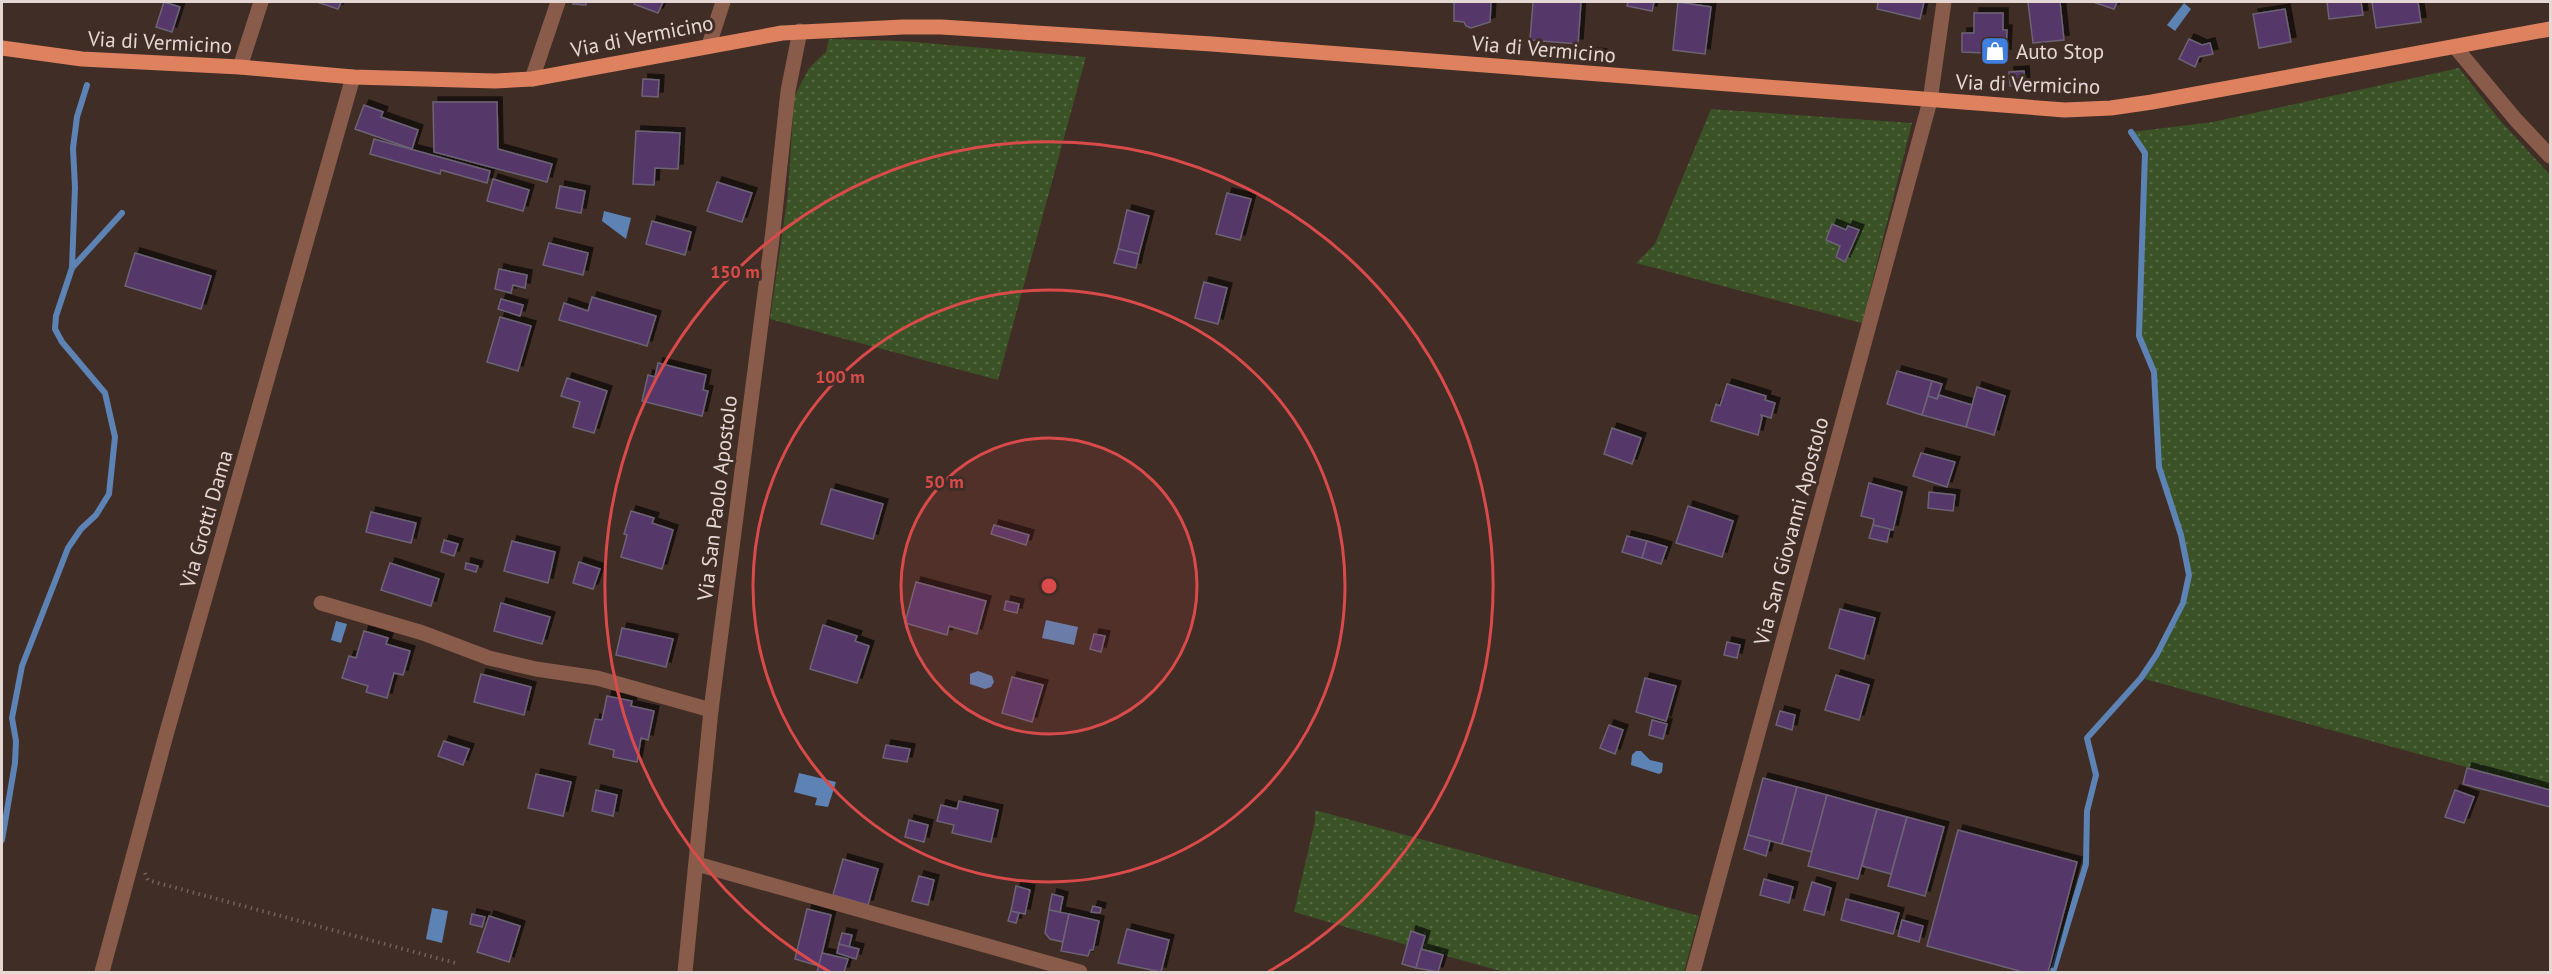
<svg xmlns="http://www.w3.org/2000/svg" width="2552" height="974" viewBox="0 0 2552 974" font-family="'PT Sans',sans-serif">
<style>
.grass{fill:url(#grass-dots)}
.water{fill:#5d83b5}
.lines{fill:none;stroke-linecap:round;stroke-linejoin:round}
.stream{stroke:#5d83b5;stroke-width:6}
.building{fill:#543869;stroke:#6c6375;stroke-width:1.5;filter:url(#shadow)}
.path{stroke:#72615b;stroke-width:4;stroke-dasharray:1.5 4.5;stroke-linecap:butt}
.minor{stroke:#895b4a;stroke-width:15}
.major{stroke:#de815e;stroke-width:15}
.ring{fill:none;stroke:#d94b4a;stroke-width:3}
.labels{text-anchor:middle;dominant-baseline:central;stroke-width:6;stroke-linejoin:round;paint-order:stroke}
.street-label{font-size:21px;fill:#e5d8d4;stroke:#3f2d26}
.poi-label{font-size:21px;fill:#e5d8d4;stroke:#3f2d26;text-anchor:start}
.centre{fill:#d94b4a;stroke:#3f2d26;stroke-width:3}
.ring-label{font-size:18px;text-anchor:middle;font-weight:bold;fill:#d94b4a;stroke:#3f2d26;stroke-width:6;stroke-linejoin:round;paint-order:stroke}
</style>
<defs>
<pattern id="grass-dots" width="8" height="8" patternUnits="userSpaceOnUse" patternTransform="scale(1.5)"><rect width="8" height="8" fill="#3b5226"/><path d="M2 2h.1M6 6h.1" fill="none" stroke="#576a45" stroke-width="1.8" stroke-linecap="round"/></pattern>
<filter id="shadow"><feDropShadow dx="5" dy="-5" stdDeviation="0" flood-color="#0009"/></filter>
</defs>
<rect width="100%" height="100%" fill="#3f2d26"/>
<g class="grass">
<polygon points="829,39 903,41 1086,57 998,380 770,319 788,194 794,97 809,68 826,52"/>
<polygon points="2459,68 2498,118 2550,175 2550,790 2141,678 2171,629 2183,603 2189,575 2181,535 2159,467 2154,372 2139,336 2145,153 2131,132 2213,122"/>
<polygon points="1711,109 1912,123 1862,323 1636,263 1655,244"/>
<polygon points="1315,810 1699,916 1684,972 1504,972 1443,955 1438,972 1402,964 1407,945 1294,912 1315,821"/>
</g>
<g class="water">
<polygon points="2184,3 2191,9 2175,31 2167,25"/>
<polygon points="604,211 631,218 626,239 602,221"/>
<polygon points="1046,620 1078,627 1074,645 1042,638"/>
<polygon points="336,621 347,624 341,643 331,640"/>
<polygon points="978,671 992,676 994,682 991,687 985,689 970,684 970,674"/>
<polygon points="1636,751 1641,751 1650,760 1663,763 1662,772 1659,774 1631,765 1632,755"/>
<polygon points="799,773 836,782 828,807 815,805 817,798 794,792"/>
<polygon points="432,908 448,911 442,943 426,939"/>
</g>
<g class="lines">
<g class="stream">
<polyline points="72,268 122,213"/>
<polyline points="2,840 15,763 16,741 12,718 22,666 68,548 81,529 96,515 109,494 115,437 105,393 62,342 55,329 56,316 72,268 75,187 73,148 77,117 87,85"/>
<polyline points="2053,972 2086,864 2087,811 2096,775 2087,738 2141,678 2157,654 2183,603 2189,575 2181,535 2159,467 2154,372 2139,336 2145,153 2131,132"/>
</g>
</g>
<g class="building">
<polygon points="164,2 180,7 172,32 156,27"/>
<polygon points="317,2 341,2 338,9"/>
<polygon points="573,2 586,2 586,5 573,4"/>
<polygon points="635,2 663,2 658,13 634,4"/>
<polygon points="1454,2 1491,2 1490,22 1471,28 1466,26 1464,22 1454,21"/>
<polygon points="1533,2 1581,2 1578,44 1530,40"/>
<polygon points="1628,2 1654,2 1652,11 1627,6"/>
<polygon points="1678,2 1711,7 1705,54 1673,50"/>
<polygon points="1878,2 1924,2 1920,19 1877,9"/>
<polygon points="2028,2 2060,2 2064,40 2033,43"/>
<polygon points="2093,2 2117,2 2114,9"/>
<polygon points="2327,2 2361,2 2363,15 2329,19"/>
<polygon points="2372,2 2418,2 2421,22 2376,28"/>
<polygon points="2285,9 2291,42 2259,48 2253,14"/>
<polygon points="1974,13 2003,13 2003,30 2007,30 2006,54 1962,52 1962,33 1974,33"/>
<polygon points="2189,39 2202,45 2210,43 2213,54 2199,57 2195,67 2179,59"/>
<polygon points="1592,53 1602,54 1601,61 1592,60"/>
<polygon points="2024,71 2025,85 2010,86 2009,72"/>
<polygon points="643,79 659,80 658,97 642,96"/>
<polygon points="433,102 497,102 498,149 552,164 547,182 434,152"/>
<polygon points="364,105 383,112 381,117 418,130 412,149 355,129"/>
<polygon points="636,131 680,133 678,169 655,168 654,185 633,184"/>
<polygon points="374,139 490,171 487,183 441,170 440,174 370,154"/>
<polygon points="493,179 529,190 523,211 487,201"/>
<polygon points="717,182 752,193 742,222 707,211"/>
<polygon points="560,186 585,191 581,213 556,208"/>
<polygon points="1227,193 1251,199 1240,240 1216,234"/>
<polygon points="1127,210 1149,216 1139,254 1118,249"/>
<polygon points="652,221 691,232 685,255 646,244"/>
<polygon points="1832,224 1846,230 1848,226 1859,230 1845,262 1836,257 1840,246 1826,240"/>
<polygon points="549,243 588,253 583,275 543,265"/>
<polygon points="1118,249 1139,254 1136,268 1114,263"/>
<polygon points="135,253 211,276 201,309 125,286"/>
<polygon points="499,269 527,275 525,288 513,285 511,293 495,289"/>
<polygon points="1204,282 1227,288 1218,324 1195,318"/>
<polygon points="592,297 656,316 647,346 559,320 564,303 588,311"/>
<polygon points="501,299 523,305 520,316 498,309"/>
<polygon points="500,317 531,326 518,371 487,362"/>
<polygon points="658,363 706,375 703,390 708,391 702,416 642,401 648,375 655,377"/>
<polygon points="1897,371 1932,381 1922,415 1887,404"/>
<polygon points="567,378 607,391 594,433 573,427 580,402 561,396"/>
<polygon points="1932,381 1942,384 1937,399 1928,396"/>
<polygon points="1727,384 1766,396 1765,400 1775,403 1771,418 1761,415 1762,418 1758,435 1711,421 1716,404 1720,406"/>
<polygon points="1977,387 2005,396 1994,435 1966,427"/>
<polygon points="1939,395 1972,405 1966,427 1922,415 1928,396 1937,399"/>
<polygon points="1612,428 1641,438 1632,464 1604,454"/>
<polygon points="1921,453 1955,462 1947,487 1913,476"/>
<polygon points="1869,483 1902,492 1893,530 1873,525 1874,519 1861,516"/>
<polygon points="831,489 883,504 873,539 821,524"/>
<polygon points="1929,492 1955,495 1953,511 1928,508"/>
<polygon points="1688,506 1733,521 1722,557 1676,543"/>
<polygon points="631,511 654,518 652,523 673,530 662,569 621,557 627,535 624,534"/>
<polygon points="371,512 416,523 411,543 366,532"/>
<polygon points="994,525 1029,535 1026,545 991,534"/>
<polygon points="1873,525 1890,529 1887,542 1869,538"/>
<polygon points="1627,536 1647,541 1642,558 1622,552"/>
<polygon points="444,540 458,544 454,556 441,552"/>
<polygon points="512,541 555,552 548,583 504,571"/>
<polygon points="1647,541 1667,547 1661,564 1642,558"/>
<polygon points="579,562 600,569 593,589 573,583"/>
<polygon points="390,563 439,579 431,606 381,590"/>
<polygon points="466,563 478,566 476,572 465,569"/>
<polygon points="916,582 986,601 977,634 949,626 947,635 905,623"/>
<polygon points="1006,601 1019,604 1017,613 1004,610"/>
<polygon points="501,603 550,617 542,644 494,631"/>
<polygon points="1840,609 1875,618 1864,659 1829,648"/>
<polygon points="823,625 857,636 855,641 869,646 857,683 810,669"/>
<polygon points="622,628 673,639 666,667 616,655"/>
<polygon points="364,631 388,638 386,644 410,651 403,675 394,673 387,698 366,692 368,686 342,678 349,656 356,658"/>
<polygon points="1094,634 1105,636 1101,652 1090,649"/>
<polygon points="1727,642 1740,645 1737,658 1724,655"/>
<polygon points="481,674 531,687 524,715 474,702"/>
<polygon points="1836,675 1869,685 1859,720 1825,710"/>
<polygon points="1012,677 1043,685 1032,722 1002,713"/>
<polygon points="1645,678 1676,686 1666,721 1636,712"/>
<polygon points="607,696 632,701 631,706 654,711 648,740 641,738 637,762 613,757 614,750 589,744 595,719 602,720"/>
<polygon points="1780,711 1795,715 1792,730 1776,725"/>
<polygon points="1652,720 1667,724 1663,739 1649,735"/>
<polygon points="1609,725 1623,730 1615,754 1600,748"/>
<polygon points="444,741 469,749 463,765 438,756"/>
<polygon points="886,745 910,749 907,762 883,758"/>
<polygon points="2467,768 2550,790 2550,807 2463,784"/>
<polygon points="536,774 571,782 563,816 528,808"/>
<polygon points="1763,778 1797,787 1782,844 1748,835"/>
<polygon points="1797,787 1827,795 1812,852 1782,844"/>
<polygon points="596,790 617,795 613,816 592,811"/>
<polygon points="2455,790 2474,797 2464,823 2445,817"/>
<polygon points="1827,795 1877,809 1858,879 1808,866"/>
<polygon points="959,801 998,810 991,842 952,833 954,825 937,821 941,805 957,809"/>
<polygon points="1877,809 1907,817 1891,874 1862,866"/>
<polygon points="1907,817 1944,827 1925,896 1888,886"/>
<polygon points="909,820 928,825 924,842 905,837"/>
<polygon points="1958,830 2077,862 2048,972 2023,972 1927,946"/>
<polygon points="1748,835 1770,841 1766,856 1744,849"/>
<polygon points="843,859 878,869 868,905 833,895"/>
<polygon points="919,876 934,880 928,905 912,901"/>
<polygon points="1764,879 1793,887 1789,903 1760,895"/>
<polygon points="1812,882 1831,888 1824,915 1804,910"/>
<polygon points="1016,886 1030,890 1025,914 1011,911"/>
<polygon points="1052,894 1063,897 1060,912 1049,910"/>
<polygon points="1846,899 1899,913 1893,934 1841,920"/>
<polygon points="1093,906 1101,908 1100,913 1091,912"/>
<polygon points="807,909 831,915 819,966 795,959"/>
<polygon points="1049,910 1069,914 1063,942 1050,939 1045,933"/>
<polygon points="1011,911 1019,913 1016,923 1008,921"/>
<polygon points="472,914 485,917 482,927 470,924"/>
<polygon points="1069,914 1099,921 1093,950 1090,950 1088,956 1061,951"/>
<polygon points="489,916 520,926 509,962 477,952"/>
<polygon points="1902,920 1923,926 1919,942 1898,936"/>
<polygon points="1127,929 1169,940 1161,972 1118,963"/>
<polygon points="1411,931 1425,936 1416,968 1402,964"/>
<polygon points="842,933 852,935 849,947 839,944"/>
<polygon points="839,944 859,949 856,959 837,953"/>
<polygon points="1421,949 1443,955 1438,972 1416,968"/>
<polygon points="822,953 848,959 844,972 817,972"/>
</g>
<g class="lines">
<polyline class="path" points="145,873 148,880 158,883 459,964"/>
<g class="minor">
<polyline points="709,45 723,2"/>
<polyline points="2456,48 2516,120 2550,156"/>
<polyline points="240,67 261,2"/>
<polyline points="532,79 558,2"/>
<polyline points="321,603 423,633 489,658 536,669 597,678 711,710"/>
<polyline points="697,864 1080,972"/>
<polyline points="102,972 166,735 353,77"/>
<polyline points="685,972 711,710 773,231 788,91 800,31"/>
<polyline points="1693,972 1930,101 1944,2"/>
</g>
<polyline class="major" points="2,48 82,59 240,67 353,77 495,81 532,79 782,33 903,27 941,27 1212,44 2065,110 2111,108 2152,102 2550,29"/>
</g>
<circle cx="1049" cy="586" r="148" fill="#d94b4a" fill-opacity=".12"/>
<g class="ring">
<circle cx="1049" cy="586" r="148"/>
<circle cx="1049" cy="586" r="296"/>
<path d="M830 972A444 444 0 1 1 1268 972"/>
</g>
<defs>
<g id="shop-square" transform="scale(1.5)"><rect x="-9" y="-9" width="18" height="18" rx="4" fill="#3f7fe0" stroke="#3f2d26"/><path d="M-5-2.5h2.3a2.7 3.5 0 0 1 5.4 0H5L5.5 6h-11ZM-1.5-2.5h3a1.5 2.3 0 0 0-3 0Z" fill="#fff"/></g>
</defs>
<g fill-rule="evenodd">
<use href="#shop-square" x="1995" y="51"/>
</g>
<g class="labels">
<g class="street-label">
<text transform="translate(642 36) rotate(-11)">Via di Vermicino</text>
<text transform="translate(160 42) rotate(3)">Via di Vermicino</text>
<text transform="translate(1544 49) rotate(5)">Via di Vermicino</text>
<text transform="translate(2028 84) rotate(2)">Via di Vermicino</text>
<text transform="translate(717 498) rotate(-83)">Via San Paolo Apostolo</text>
<text transform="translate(206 519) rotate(-74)">Via Grotti Dama</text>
<text transform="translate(1791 531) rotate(-75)">Via San Giovanni Apostolo</text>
</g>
<g class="poi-label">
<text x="2016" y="51">Auto Stop</text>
</g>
</g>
<circle cx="1049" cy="586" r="9" class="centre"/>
<g class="ring-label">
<text x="735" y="278">150 m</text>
<text x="840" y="383">100 m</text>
<text x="944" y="488">50 m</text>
</g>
<rect width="2552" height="974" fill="none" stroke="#e5d8d4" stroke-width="6"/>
</svg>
